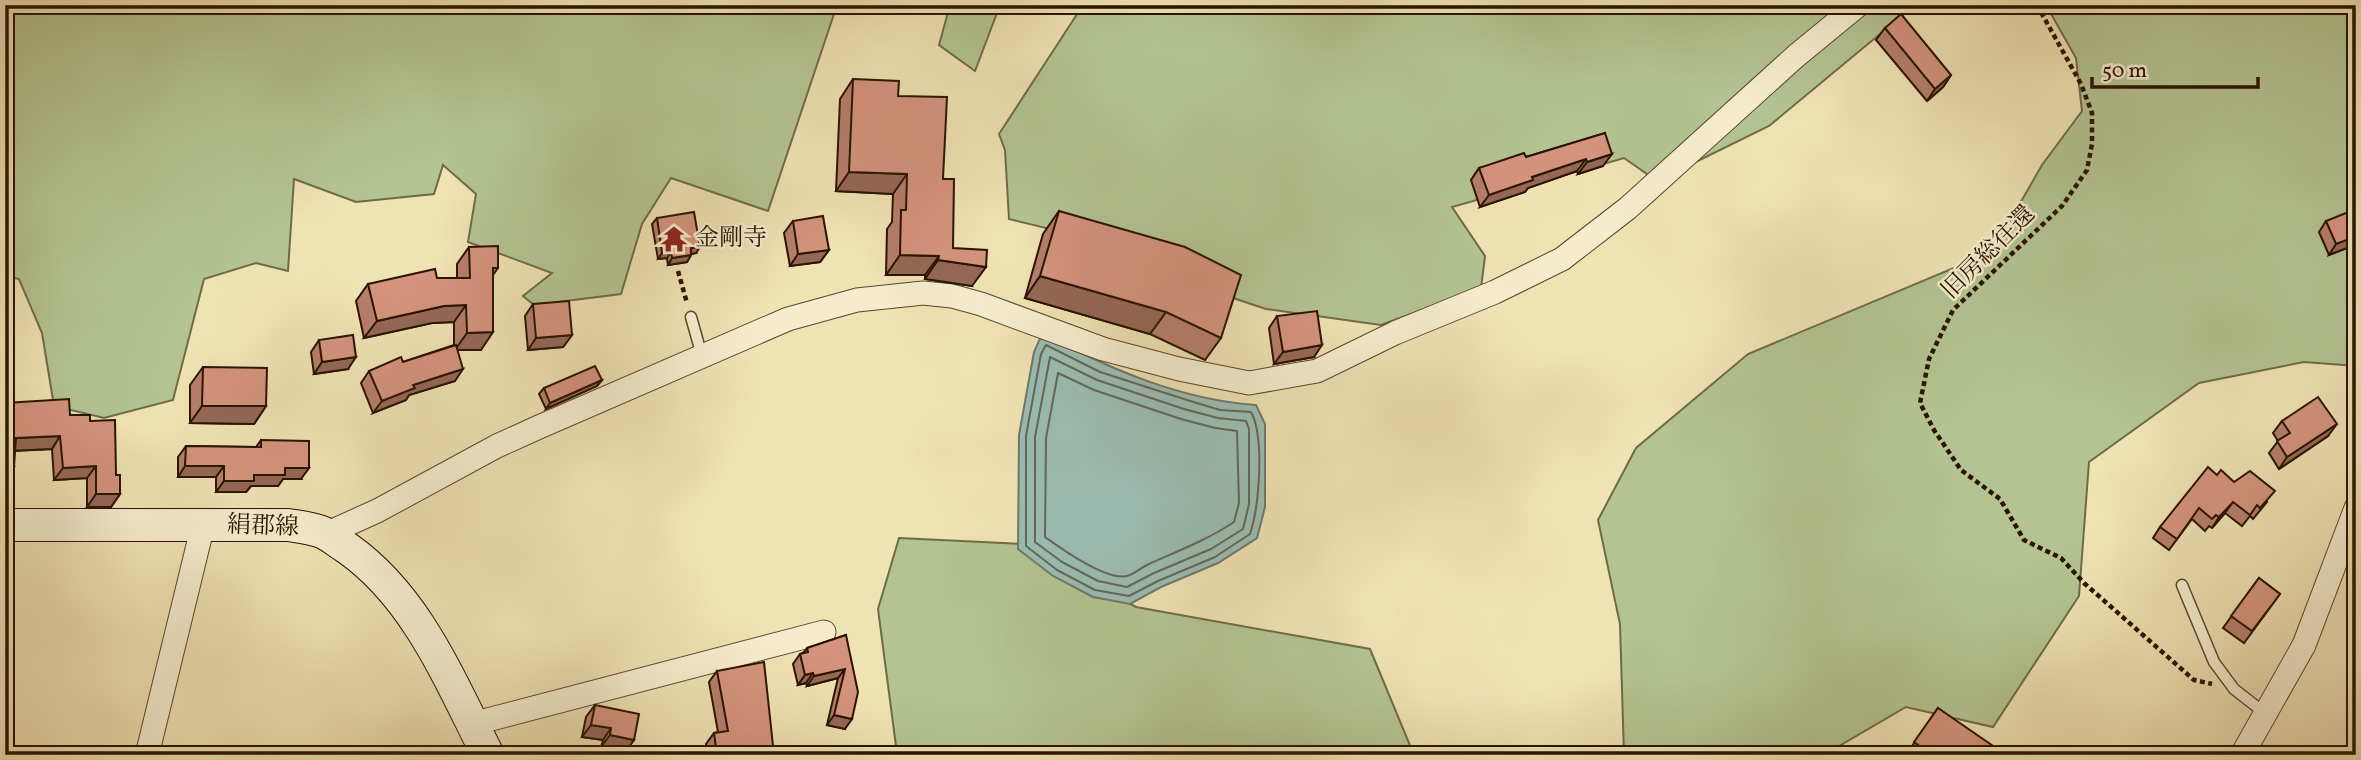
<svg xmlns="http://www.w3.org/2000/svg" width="2361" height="760" viewBox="0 0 2361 760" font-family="Vollkorn,'Noto Serif JP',serif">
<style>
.green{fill:#b3c491;stroke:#6e6c48;stroke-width:2}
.water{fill:#9bbdb3;stroke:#6e796b;stroke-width:2}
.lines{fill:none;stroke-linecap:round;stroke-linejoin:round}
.shore{stroke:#62685a;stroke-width:2}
.lane-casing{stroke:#5b472d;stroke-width:13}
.street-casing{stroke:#5b472d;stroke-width:25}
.secondary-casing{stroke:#2a1300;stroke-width:34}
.path{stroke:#2a1300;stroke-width:4.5;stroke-dasharray:5 3.5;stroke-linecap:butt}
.lane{stroke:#f5ecce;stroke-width:10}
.street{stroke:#f5ecce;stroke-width:23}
.secondary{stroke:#f5ecce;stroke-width:32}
.wall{fill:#b57e6b;stroke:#2a1300;stroke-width:2}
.shaded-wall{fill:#946757;stroke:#2a1300;stroke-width:2}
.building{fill:#d3937c;stroke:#2a1300;stroke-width:2}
.labels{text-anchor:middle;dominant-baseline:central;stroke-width:5;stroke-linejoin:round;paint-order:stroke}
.poi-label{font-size:24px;fill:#2a1300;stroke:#f5ecce;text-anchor:start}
.street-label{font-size:24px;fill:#2a1300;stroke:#f5ecce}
</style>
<rect width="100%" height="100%" fill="#efe2b3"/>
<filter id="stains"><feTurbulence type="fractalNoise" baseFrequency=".00286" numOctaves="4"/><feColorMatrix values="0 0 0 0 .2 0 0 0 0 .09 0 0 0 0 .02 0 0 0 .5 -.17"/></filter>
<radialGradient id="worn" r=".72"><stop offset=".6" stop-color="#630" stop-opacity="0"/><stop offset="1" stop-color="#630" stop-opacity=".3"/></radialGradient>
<g class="green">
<polygon points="5,5 837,5 768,211 671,178 642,224 621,294 534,305 523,296 552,273 468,242 476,194 443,165 434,194 356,202 294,179 288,271 256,263 204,279 173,400 104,418 54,406 42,333 19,279 5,276"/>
<polygon points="950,5 1000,5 975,71 939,45"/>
<polygon points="1083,5 1915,5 1769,126 1657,181 1624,158 1452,207 1485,256 1481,288 1381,325 1266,309 1236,299 1216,282 1178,260 1009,219 1005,150 999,134"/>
<polygon points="2046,5 2356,5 2356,366 2304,362 2199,383 2089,462 2079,596 1993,727 1906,707 1829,752 1828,755 1624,755 1620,624 1598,520 1636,448 1748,354 1992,252 2042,165 2082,111 2076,58"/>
<polygon points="899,538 1021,544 1136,607 1370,649 1414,755 852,755 896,746 878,609"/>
</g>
<path class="water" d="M 1042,334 C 1109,368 1180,400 1256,405 L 1265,424 L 1265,507 L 1257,538 L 1218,563 L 1161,587 L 1130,604 L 1093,597 L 1053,576 L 1018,549 L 1019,435 L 1034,352 Z"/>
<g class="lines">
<g class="shore">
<path d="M 1046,345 L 1100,372 L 1187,400 L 1220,410 L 1251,412 C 1265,438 1259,507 1250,534 L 1215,557 L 1158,581 L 1129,596 L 1095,590 L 1057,570 L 1026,546 L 1026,436 L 1041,354 Z"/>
<polygon points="1050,357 1097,380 1184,409 1218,418 1246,421 1249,429 1249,504 1243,529 1211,549 1154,573 1127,587 1098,581 1062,562 1035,542 1035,437"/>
<path d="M 1058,373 L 1094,390 L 1181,419 L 1215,428 L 1237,431 L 1239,503 L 1234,522 C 1207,540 1180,550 1151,563 C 1143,566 1135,574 1127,576 C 1106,581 1062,549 1045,537 L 1046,438 Z"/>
</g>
<g class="lane-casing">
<g id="lane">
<polyline points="691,317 702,356"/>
<polyline points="2182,585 2214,662 2234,689 2266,714"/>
</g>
</g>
<g class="street-casing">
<g id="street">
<polyline points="326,534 377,511 497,446 539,427 788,319 857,300 923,293 952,296 981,304 1103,349 1179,369 1249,383 1317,371 1395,333 1495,292 1562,259 1628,208 1796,56 1858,5"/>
<polyline points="472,724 824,632"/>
<polyline points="147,755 203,525"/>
<polyline points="2242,755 2304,645 2356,508"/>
</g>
</g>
<g class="secondary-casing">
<path id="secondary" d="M 5,525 L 288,525 C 300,527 313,528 324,533 C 332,537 339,543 347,548 C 417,597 450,681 488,755"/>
</g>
<g class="path">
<polyline points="2037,5 2081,84 2092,113 2092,144 2087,170 2062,206 1953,310 1929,359 1920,403 1934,430 1961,470 2000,499 2024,540 2061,558 2084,583 2194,680 2212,684"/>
<polyline points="678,271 687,303"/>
</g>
<use href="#lane" class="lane"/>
<use href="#street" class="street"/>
<use href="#secondary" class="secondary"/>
</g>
<g class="wall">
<polygon points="1885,28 1951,75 1943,87 1927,101 1876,40"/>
<polygon points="853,79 898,96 943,179 953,248 972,286 925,279 925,275 886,275 887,229 892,222 893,194 836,191 840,99"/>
<polygon points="1605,133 1603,166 1578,174 1577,171 1528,188 1525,192 1480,207 1471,180 1479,168 1526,157"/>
<polygon points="1059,211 1221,338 1205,360 1150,334 1025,298 1043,234"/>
<polygon points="657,218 696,253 691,254 691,255 687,262 668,265 667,258 658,259 652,224"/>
<polygon points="793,221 829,250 820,262 790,266 784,233"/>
<polygon points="2326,221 2350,244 2347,248 2329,255 2319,232"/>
<polygon points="469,247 498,268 493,275 481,350 457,350 455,381 409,395 406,400 373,413 361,383 369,371 403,362 454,345 454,322 432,323 364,338 356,301 368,284 457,278 457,264"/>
<polygon points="533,304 572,335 563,347 528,350 525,316"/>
<polygon points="1277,316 1314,357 1274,364 1269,328"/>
<polygon points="319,340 348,369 314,374 311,352"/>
<polygon points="203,367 266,406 254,424 190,423 190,385"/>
<polygon points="602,380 597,386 546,409 539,394 544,388"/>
<polygon points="5,403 70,415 90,421 116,475 120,494 111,507 87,507 87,478 54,480 52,449 15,451 5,480"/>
<polygon points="2282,421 2328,436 2279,469 2269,453 2278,441 2273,433"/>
<polygon points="261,440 301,479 283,479 278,486 251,486 246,492 216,492 216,477 178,477 178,457 186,446 256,447"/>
<polygon points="2217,475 2234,482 2267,502 2253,519 2250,516 2242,526 2225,513 2212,528 2209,526 2205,531 2192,519 2169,550 2153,538 2160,527"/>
<polygon points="2259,578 2280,594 2244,643 2223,628"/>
<polygon points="846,635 845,729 827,725 838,678 807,686 806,683 798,685 793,664 800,654 803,653 807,648"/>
<polygon points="717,671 774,755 707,755 706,744 714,733 718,732 709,682"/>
<polygon points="595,705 634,740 625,752 601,747 603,740 582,737 586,717"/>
<polygon points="1938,708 1991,755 1906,755"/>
</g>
<g class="shaded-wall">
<polygon points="1951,75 1943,87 1927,101 1935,89"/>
<polygon points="1612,154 1603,166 1578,174 1587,162"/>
<polygon points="1586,159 1577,171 1528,188 1525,192 1480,207 1489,195 1532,177"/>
<polygon points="849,172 907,174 893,194 836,191"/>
<polygon points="2356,234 2356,241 2350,244 2347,248 2329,255 2336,244"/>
<polygon points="700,247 696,253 686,255 691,248"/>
<polygon points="829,250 820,262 790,266 798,254"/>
<polygon points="671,252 667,258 658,259 662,253"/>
<polygon points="691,255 687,262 668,265 672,258"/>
<polygon points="900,255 939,256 925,275 886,275"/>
<polygon points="938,260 986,267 972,286 925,279"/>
<polygon points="1040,276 1166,312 1150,334 1025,298"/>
<polygon points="466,305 454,322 432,323 364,338 377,321 444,306"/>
<polygon points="493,332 481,350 455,350 467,333"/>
<polygon points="572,335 563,347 528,350 536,338"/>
<polygon points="1322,345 1314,357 1274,364 1283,352"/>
<polygon points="356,357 348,369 314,374 322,362"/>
<polygon points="463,369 455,381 409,395 406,400 373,413 382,401 413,385"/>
<polygon points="602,380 597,386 546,409 550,403"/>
<polygon points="202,406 266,406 254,424 190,423"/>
<polygon points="2337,424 2328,436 2279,469 2287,457"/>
<polygon points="60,436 52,449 7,451 16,438"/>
<polygon points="96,466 87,478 54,480 63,468"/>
<polygon points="185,466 224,466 216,477 178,477"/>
<polygon points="5,467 14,467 5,480"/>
<polygon points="285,468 309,468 301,479 283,479 278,486 251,486 246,492 216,492 224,481"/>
<polygon points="96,494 120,494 111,507 87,507"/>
<polygon points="2233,502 2225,513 2212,528 2219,517"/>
<polygon points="845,669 838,678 807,686 814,676"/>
<polygon points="813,673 806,683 798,685 805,675"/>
<polygon points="834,715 852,719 845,729 827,725"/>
<polygon points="591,725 611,728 603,740 582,737"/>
<polygon points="610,735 634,740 625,752 601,747"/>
</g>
<g class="building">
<polygon points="1901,14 1951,75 1935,89 1885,28"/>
<polygon points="853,79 899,81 898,96 947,97 943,179 954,179 953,248 987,250 986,267 938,260 939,256 900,255 901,210 906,210 907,174 849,172"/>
<polygon points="1605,133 1612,154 1587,162 1586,159 1532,177 1533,180 1489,195 1479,168 1524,153 1526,157"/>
<polygon points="2356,209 2356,234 2354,234 2355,237 2336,244 2326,221"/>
<polygon points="1059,211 1185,247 1241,275 1221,338 1166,312 1040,276"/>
<polygon points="694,212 700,247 691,248 691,255 672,258 671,252 662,253 657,218"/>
<polygon points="823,216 829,250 798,254 793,221"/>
<polygon points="498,246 498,268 493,268 493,332 467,333 466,305 444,306 377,321 368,284 435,269 437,278 470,278 469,247"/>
<polygon points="569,301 572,335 536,338 533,304"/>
<polygon points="1317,311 1322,345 1283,352 1277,316"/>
<polygon points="353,335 356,357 322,362 319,340"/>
<polygon points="456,345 463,369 413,385 415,388 382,401 369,371 401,357 403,362"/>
<polygon points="595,366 602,380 550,403 544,388"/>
<polygon points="203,367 267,368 266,406 202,406"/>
<polygon points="2318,397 2337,424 2287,457 2277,441 2290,433 2282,421"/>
<polygon points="69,399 70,415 90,415 90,421 115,420 116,475 120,475 120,494 96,494 96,466 63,468 60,436 16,438 14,467 5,467 5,403"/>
<polygon points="261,440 309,441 309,468 285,468 285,475 254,475 254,481 224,481 224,466 185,466 186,446 261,447"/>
<polygon points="2208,467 2217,475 2221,470 2234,482 2250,471 2275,491 2260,508 2257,505 2250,515 2233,502 2219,517 2216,515 2212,519 2199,508 2177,539 2160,527"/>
<polygon points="2259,578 2280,594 2252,631 2231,616"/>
<polygon points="846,635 858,692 852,719 834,715 845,669 814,676 813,673 805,675 800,654 808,652 807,648"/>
<polygon points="764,662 774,755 717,755 714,733 728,731 717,671"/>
<polygon points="595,705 639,714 634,740 610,735 611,728 591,725"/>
<polygon points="1938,708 1996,748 1991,755 1932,755 1914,742"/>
</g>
<defs>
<g id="temple-bare" transform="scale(2.1)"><path d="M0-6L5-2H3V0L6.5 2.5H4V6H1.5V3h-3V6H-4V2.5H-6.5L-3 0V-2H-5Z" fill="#8f2418" stroke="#f5ecce" stroke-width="2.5" paint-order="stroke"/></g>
</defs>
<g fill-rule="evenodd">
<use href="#temple-bare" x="674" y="239"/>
</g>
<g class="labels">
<g class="poi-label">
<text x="695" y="239">金剛寺</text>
</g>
<g class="street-label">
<text transform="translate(1989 253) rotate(-45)">旧房総往還</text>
<text transform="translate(263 527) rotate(2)">絹郡線</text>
</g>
</g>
<rect width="2361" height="760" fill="none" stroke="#efe2b3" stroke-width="28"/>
<rect x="7" y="7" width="2347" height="746" fill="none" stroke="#2a1300" stroke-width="3.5"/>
<rect x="14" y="14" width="2333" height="732" fill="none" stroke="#2a1300" stroke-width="2"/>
<path d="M2092 77v10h166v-10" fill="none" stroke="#2a1300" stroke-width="3.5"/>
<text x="2102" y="77" font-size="21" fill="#2a1300" stroke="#f5ecce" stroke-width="5" paint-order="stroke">50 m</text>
<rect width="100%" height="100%" filter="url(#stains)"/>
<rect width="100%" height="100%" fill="url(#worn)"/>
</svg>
